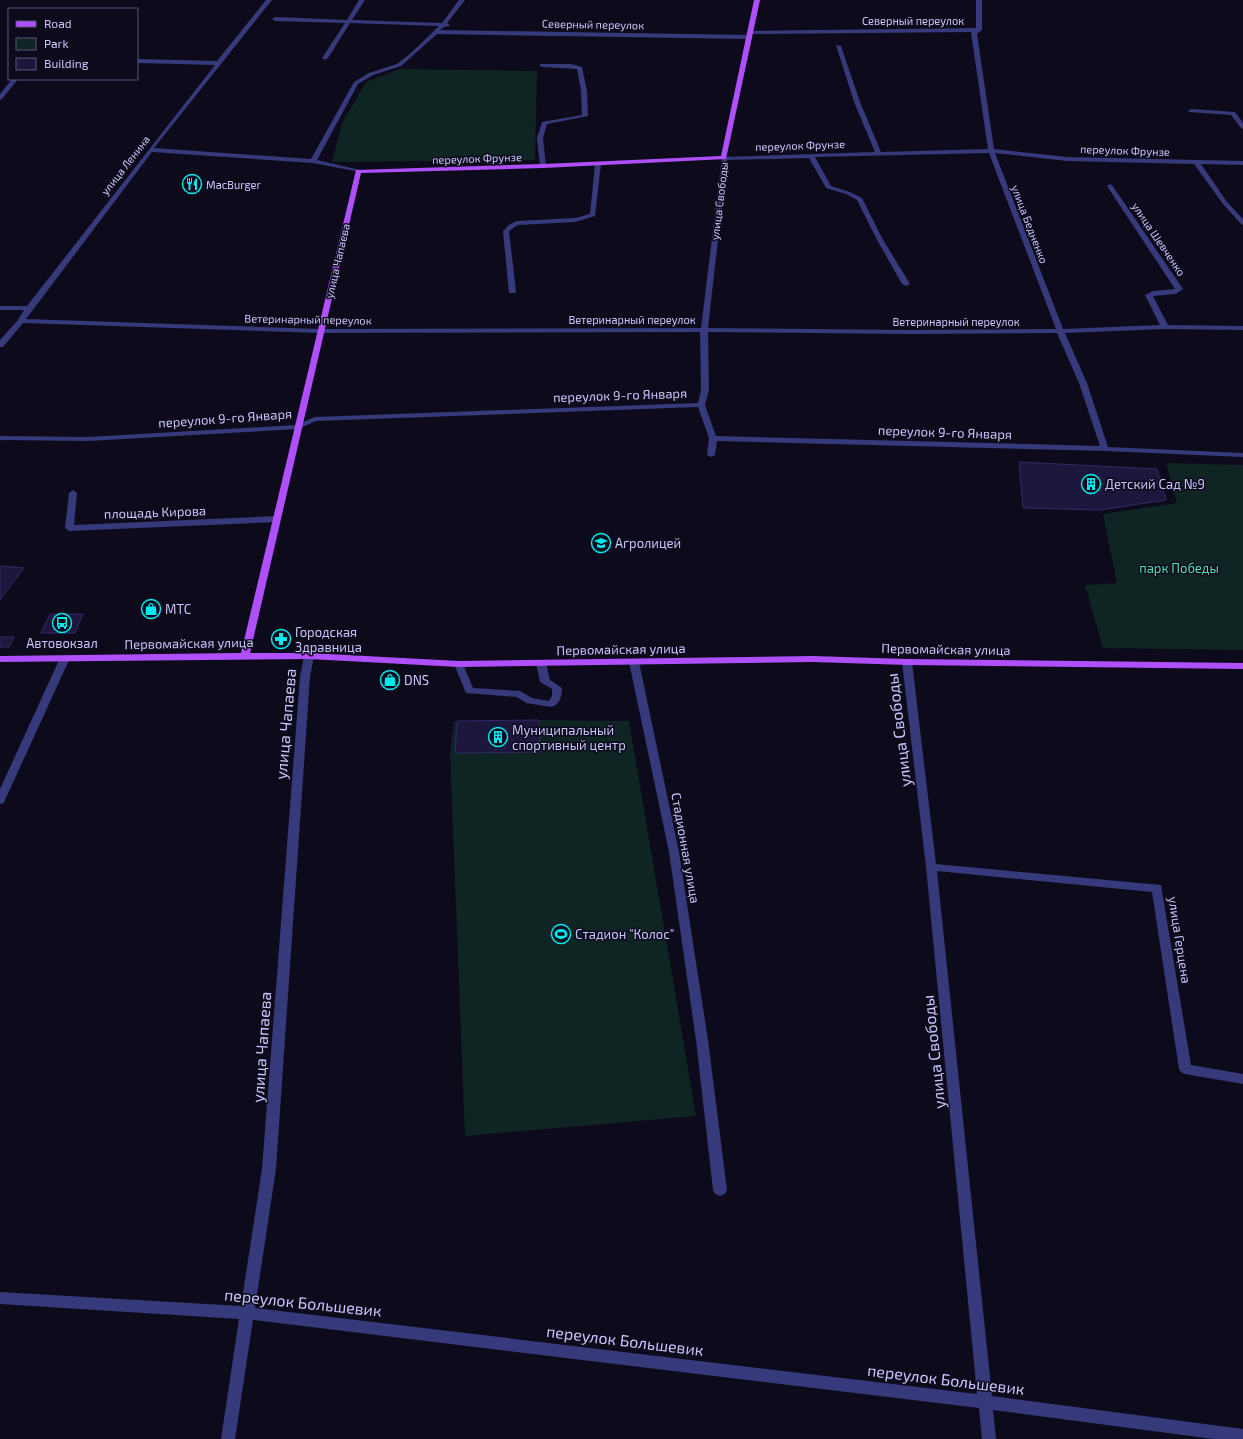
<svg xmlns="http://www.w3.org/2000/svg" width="1243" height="1439" viewBox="0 0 1243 1439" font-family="'Exo 2',sans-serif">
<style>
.green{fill:#0e2523}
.building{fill:#1c173c;stroke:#322a68}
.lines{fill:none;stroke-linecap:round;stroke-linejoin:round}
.minor{fill:#36397a;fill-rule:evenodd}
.major{fill:#af4ffd;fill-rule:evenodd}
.labels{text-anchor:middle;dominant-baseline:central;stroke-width:3;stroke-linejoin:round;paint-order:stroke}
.far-street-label{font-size:11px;fill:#c9c6fe;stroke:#0d0b1b}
.far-poi-label{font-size:11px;fill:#c9c6fe;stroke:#0d0b1b;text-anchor:start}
.street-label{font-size:13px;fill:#c9c6fe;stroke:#0d0b1b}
.poi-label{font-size:13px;fill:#c9c6fe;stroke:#0d0b1b;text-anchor:start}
.park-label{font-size:13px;fill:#54dcb0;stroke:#0d0b1b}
.near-street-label{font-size:16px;fill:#c9c6fe;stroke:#0d0b1b}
</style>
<rect width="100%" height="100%" fill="#0d0b1b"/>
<g class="green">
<polygon points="399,69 537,71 535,160 332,162 342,123 366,82"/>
<polygon points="1166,463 1243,465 1243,650 1103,648 1085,585 1117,583 1103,514 1177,503"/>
<polygon points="539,720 629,721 696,1116 465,1136 450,752 454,722"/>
</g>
<g class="building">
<polygon points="1019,462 1157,469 1166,500 1100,510 1023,508"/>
<polygon points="0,566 24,568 0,600"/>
<polygon points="50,614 83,614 75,633 41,633"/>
<polygon points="0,637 14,637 9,647 0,647"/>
<polygon points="539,720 540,752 455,753 457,721"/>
</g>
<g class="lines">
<g class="minor">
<path d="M 266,0 L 272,0 L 154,148 L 311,159 L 354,82 L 369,73 L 397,64 L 411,53 L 439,26 L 350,23 L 328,58 L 325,60 L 322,58 L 345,23 L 275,21 L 272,19 L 275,17 L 347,20 L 359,0 L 365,0 L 352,20 L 442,23 L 459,0 L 465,0 L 447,23 L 450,25 L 449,26 L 444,27 L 440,30 L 749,35 L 752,37 L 749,39 L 437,34 L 401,66 L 373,75 L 358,84 L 317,160 L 360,170 L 360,172 L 313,163 L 152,152 L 26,319 L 320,329 L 701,328 L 722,157 L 875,152 L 854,102 L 836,45 L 841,46 L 860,102 L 881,152 L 988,149 L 971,33 L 972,32 L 750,34 L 748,33 L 748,31 L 976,28 L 976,0 L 982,0 L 982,30 L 977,34 L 994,149 L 1067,157 L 1243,161 L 1243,165 L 1201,164 L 1227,202 L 1243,219 L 1243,225 L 1241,224 L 1223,204 L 1194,164 L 1067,161 L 995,153 L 1063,329 L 1160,325 L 1145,295 L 1153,291 L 1175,289 L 1107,186 L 1110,184 L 1112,185 L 1183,289 L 1176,294 L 1153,296 L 1168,325 L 1243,326 L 1243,330 L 1165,329 L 1065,333 L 1087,383 L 1108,447 L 1243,453 L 1243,457 L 1105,451 L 717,441 L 715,455 L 711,457 L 707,455 L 709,438 L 698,407 L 316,421 L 298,429 L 88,441 L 0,440 L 0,436 L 88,437 L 296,425 L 315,417 L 698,403 L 701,390 L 700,332 L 320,333 L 23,323 L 3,347 L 0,347 L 0,340 L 18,320 L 24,310 L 0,310 L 0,306 L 27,306 L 215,65 L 137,63 L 137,59 L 217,61 ZM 989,153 L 1056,329 L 911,330 L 708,328 L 727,160 L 809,158 L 826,188 L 846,194 L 857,200 L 876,238 L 902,284 L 906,286 L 910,284 L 882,238 L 862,198 L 850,192 L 831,186 L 815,157 ZM 708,332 L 911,334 L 1057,333 L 1079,383 L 1100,446 L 716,436 L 705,405 L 709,390 Z"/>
<polygon points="540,64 571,64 582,67 587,91 588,116 547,124 543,138 546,166 543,168 540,166 537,138 542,122 582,115 581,91 577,69 542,67 540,66"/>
<polygon points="12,79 18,79 2,99 0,100 0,94"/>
<polygon points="1191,109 1235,112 1243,123 1243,129 1241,128 1231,115 1189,112 1188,111"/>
<polygon points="598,162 601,164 595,216 575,222 518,225 509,231 516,291 515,293 509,293 503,231 510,224 517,221 575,218 590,214 595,164"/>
<polygon points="73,490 77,493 74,525 277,516 281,519 277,522 69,531 65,528 69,493"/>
<polygon points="309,653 314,656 310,677 276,1169 255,1308 977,1394 926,867 902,662 907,659 912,662 936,864 1161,885 1191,1065 1243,1074 1243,1084 1185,1074 1181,1072 1179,1069 1152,892 937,871 992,1396 1243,1429 1243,1439 1213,1439 993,1410 996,1439 982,1439 979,1408 253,1320 235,1439 221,1439 239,1319 0,1304 0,1292 241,1306 262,1169 300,677 304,656"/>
<polygon points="65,655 70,658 5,800 4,803 0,804 0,789 60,658"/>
<polygon points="634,659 639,662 679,852 708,1040 727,1190 725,1194 720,1196 715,1194 713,1190 696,1040 669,852 629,662"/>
<path d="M 541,660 L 546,663 L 550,680 L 562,688 C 562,696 560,705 551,707 L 526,703 L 517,697 L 466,693 L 454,664 L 459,661 L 462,662 L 473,688 L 520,691 L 532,698 L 549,701 L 552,696 L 552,689 L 540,682 L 536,663 Z"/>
</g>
<polygon class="major" points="754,0 760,0 726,159 543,168 361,173 250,653 309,653 459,661 813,656 907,659 1243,663 1243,669 907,665 813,662 459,667 309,659 0,662 0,656 241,653 356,170 543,164 721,156"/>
</g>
<defs>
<g id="restaurant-ring" transform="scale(1)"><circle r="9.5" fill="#0d0b1b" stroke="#03e7ee" stroke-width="1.5"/><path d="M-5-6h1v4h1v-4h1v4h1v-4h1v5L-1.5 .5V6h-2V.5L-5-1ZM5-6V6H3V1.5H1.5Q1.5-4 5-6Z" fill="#03e7ee"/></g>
<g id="building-ring" transform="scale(1)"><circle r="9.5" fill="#0d0b1b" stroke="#03e7ee" stroke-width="1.5"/><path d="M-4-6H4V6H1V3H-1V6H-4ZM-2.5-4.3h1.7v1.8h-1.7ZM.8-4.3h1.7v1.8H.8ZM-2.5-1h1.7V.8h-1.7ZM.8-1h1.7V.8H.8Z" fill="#03e7ee"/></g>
<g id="university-ring" transform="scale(1)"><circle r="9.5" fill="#0d0b1b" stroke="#03e7ee" stroke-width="1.5"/><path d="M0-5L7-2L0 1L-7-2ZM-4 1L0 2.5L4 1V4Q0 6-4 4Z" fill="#03e7ee"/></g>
<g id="shop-ring" transform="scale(1)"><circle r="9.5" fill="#0d0b1b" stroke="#03e7ee" stroke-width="1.5"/><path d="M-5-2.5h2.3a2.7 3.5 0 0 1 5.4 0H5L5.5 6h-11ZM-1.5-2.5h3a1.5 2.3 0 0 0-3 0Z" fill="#03e7ee"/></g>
<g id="bus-ring" transform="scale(1)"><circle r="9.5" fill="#0d0b1b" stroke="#03e7ee" stroke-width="1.5"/><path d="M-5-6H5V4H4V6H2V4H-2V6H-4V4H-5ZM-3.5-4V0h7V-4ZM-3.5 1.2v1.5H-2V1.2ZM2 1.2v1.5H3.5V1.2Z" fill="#03e7ee"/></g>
<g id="pharmacy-ring" transform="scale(1)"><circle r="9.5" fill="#0d0b1b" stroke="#03e7ee" stroke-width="1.5"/><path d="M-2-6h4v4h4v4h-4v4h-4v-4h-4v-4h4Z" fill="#03e7ee"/></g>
<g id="stadium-ring" transform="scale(1)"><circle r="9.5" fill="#0d0b1b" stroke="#03e7ee" stroke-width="1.5"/><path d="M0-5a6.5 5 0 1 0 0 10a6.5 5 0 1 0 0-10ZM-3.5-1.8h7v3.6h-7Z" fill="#03e7ee"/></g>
</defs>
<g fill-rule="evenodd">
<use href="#restaurant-ring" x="192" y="184"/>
<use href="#building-ring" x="1091" y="484"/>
<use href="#university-ring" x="601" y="543"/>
<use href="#shop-ring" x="151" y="609"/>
<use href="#bus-ring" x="62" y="623"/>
<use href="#pharmacy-ring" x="281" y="639"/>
<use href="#shop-ring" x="390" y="680"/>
<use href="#building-ring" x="498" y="737"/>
<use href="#stadium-ring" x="561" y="934"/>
</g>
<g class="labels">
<g class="far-street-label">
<text x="913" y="20">Северный переулок</text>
<text transform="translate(593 24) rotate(1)">Северный переулок</text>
<text transform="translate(800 145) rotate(-2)">переулок Фрунзе</text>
<text transform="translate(1125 150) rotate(2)">переулок Фрунзе</text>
<text transform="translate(477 158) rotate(-2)">переулок Фрунзе</text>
<text transform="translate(125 165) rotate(-52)">улица Ленина</text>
<text transform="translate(719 201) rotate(-83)">улица Свободы</text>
<text transform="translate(1030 224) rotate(69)">улица Бедненко</text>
<text transform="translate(1159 239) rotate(56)">улица Шевченко</text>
<text transform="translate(337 261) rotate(-77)">улица Чапаева</text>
<text transform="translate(308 319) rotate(1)">Ветеринарный переулок</text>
<text x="632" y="319">Ветеринарный переулок</text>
<text x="956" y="321">Ветеринарный переулок</text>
</g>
<g class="far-poi-label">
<text x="206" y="184">MacBurger</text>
</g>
<g class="street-label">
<text transform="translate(620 395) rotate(-2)">переулок 9-го Января</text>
<text transform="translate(225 418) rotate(-4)">переулок 9-го Января</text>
<text transform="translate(945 432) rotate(2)">переулок 9-го Января</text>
<text transform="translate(155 512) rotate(-2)">площадь Кирова</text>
<text transform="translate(189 643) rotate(-1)">Первомайская улица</text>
<text transform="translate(621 649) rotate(-1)">Первомайская улица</text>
<text transform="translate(946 649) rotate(1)">Первомайская улица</text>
<text transform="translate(686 848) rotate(80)">Стадионная улица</text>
<text transform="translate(1180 940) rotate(81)">улица Герцена</text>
</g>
<g class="poi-label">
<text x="1105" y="484">Детский Сад №9</text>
<text x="615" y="543">Агролицей</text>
<text x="165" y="609">МТС</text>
<text x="295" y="632">Городская<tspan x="295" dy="15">Здравница</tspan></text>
<text x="62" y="643" text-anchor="middle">Автовокзал</text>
<text x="404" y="680">DNS</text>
<text x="512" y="730">Муниципальный<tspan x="512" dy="15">спортивный центр</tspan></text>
<text x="575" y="934">Стадион "Колос"</text>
</g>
<g class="park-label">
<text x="1179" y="568">парк Победы</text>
</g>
<g class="near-street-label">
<text transform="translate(285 724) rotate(-85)">улица Чапаева</text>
<text transform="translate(898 730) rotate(-97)">улица Свободы</text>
<text transform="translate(261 1047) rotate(-86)">улица Чапаева</text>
<text transform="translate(933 1052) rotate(-96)">улица Свободы</text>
<text transform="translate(303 1302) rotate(6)">переулок Большевик</text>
<text transform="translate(625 1340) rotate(7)">переулок Большевик</text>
<text transform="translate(946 1379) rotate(7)">переулок Большевик</text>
</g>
</g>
<rect x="8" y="8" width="130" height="72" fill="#0d0b1b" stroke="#585676"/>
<rect x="16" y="21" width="20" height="6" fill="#af4ffd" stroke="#585676"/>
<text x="44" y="28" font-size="12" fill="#c9c6fe">Road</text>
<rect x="16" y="38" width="20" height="12" fill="#0e2523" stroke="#585676"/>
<text x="44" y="48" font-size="12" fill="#c9c6fe">Park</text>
<rect x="16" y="58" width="20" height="12" fill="#1c173c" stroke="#585676"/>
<text x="44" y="68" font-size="12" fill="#c9c6fe">Building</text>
</svg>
